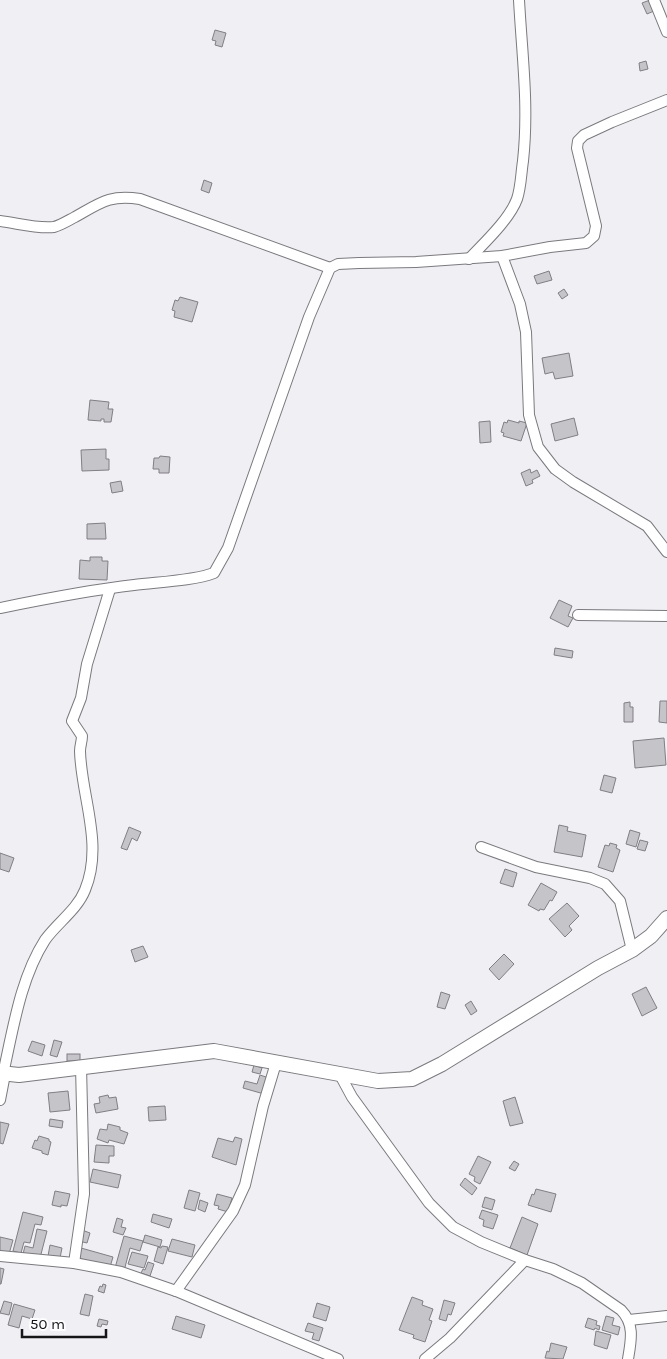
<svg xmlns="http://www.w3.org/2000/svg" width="667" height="1359" viewBox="0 0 667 1359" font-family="Karla,sans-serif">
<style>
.building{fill:#c5c4c9;stroke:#807f84}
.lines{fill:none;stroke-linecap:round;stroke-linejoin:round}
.minor-casing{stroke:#7b797e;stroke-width:12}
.tertiary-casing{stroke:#7b797e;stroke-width:16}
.minor{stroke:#fff;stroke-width:10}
.tertiary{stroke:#fff;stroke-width:14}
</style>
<rect width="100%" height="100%" fill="#f0eff4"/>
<g class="building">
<polygon points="650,0 654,11 647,14 642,3"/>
<polygon points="215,30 226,33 222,47 215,45 216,41 212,40"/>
<polygon points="646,61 648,69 640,71 639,63"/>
<polygon points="204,180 212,183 209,193 201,190"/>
<polygon points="549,271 552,280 537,284 534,276"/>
<polygon points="564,289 568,295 562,299 558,293"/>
<polygon points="180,297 198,302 192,322 174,317 175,311 172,310 175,300 178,301"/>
<polygon points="569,353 573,376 555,379 553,372 545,374 542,358"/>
<polygon points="90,400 109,402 108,409 113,409 111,422 104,422 104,419 101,419 101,421 88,420"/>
<polygon points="574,418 578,435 555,441 551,424"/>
<polygon points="508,420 519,423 519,421 527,423 521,441 503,436 504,433 501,432 504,422 507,423"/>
<polygon points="490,421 491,442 480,443 479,422"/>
<polygon points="106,449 106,459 109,459 109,470 82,471 81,450"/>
<polygon points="160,456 170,457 169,473 159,473 159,469 153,469 154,458 159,458"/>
<polygon points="530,469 531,473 537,470 540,476 532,480 533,483 526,486 521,473"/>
<polygon points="121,481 123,491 112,493 110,483"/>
<polygon points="105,523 106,539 87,539 87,524"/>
<polygon points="90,557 102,557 102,561 108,561 107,580 79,579 80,560 90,561"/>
<polygon points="559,600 572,606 568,616 573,618 568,627 550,618"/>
<polygon points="555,648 573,651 572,658 554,655"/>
<polygon points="660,701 667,701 667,723 659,722"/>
<polygon points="630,702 630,707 633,707 633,722 624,722 624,703"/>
<polygon points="664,738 666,765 635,768 633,741"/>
<polygon points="604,775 616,778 612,793 600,790"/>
<polygon points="559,825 568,827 567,831 586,835 582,857 554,852"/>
<polygon points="129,827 141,832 137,841 132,838 127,850 121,848"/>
<polygon points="630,830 640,833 636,847 626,844"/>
<polygon points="640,840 648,842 645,851 637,849"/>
<polygon points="610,843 617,845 616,848 620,850 613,872 598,867 605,845 609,846"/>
<polygon points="0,853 14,858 9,872 0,869"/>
<polygon points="505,869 517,873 513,887 500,883"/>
<polygon points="541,883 557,892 552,901 550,900 544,910 540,909 539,911 528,905"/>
<polygon points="567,903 579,916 569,926 572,930 565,937 549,919"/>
<polygon points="143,946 148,957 135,962 131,950"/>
<polygon points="504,954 514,964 499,980 489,969"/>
<polygon points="646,987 657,1008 642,1016 632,994"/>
<polygon points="441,992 450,995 445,1009 437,1007"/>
<polygon points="471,1001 477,1011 471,1015 465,1005"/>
<polygon points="54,1040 62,1042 57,1057 50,1055"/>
<polygon points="32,1041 45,1045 42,1056 28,1051"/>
<rect x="67" y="1054" width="13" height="7"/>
<polygon points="254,1065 262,1068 260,1074 252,1072"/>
<polygon points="260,1075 269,1078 264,1094 243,1088 245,1081 257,1084"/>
<polygon points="68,1091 70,1110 50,1112 48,1093"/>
<polygon points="108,1095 109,1098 116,1097 118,1109 96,1113 94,1104 100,1103 99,1097"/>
<polygon points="515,1097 523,1123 510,1126 503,1101"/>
<polygon points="165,1106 166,1120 149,1121 148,1107"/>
<polygon points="50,1119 63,1121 62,1128 49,1126"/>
<polygon points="0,1122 9,1124 3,1144 0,1143"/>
<polygon points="108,1124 120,1127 120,1130 128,1133 124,1144 109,1140 108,1143 97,1139 100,1129 107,1130"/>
<polygon points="39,1136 49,1139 49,1141 51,1142 48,1155 42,1153 42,1151 32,1148 35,1140 37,1141"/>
<polygon points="235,1137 242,1139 236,1165 212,1157 218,1138 233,1142"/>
<polygon points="96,1145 114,1146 114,1156 109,1156 109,1163 94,1162"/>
<polygon points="478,1156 491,1162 480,1184 474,1181 475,1177 469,1174"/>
<polygon points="514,1161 519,1164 515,1171 509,1168"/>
<polygon points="93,1169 121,1175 118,1188 90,1182"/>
<polygon points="465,1178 477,1188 472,1195 460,1185"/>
<polygon points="536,1189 556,1194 551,1212 528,1205 532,1194 534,1195"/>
<polygon points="189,1190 200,1193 195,1211 184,1208"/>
<polygon points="55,1191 70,1194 67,1206 61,1205 61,1207 52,1205"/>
<polygon points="217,1194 232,1198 228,1212 218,1209 219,1206 214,1205"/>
<polygon points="485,1197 495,1200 492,1210 482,1207"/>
<polygon points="200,1200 208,1203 205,1212 198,1209"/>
<polygon points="482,1210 498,1215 493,1229 483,1226 484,1220 479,1218"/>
<polygon points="23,1212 43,1217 41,1225 35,1224 30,1243 24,1242 21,1253 13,1251"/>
<polygon points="153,1214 172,1219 169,1228 151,1222"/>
<polygon points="522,1217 538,1224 527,1255 510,1248"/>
<polygon points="117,1218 123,1220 121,1227 126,1228 123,1235 113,1232"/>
<polygon points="37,1229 47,1231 40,1258 23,1254 25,1246 33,1248"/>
<polygon points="82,1230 90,1233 87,1243 79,1241"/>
<polygon points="145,1235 162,1240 160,1247 143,1242"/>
<polygon points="124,1236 143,1241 140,1251 130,1248 124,1271 115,1268"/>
<polygon points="0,1237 13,1240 9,1254 0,1251"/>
<polygon points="172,1239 195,1245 192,1257 168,1251"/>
<polygon points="50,1245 62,1248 60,1258 48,1256"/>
<polygon points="162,1246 168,1247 163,1264 154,1261 158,1247 161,1248"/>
<polygon points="81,1248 113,1257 110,1267 78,1258"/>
<polygon points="132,1252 148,1256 144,1268 128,1264"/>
<polygon points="148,1262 154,1264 150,1276 141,1273 143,1269 145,1270"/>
<polygon points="0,1268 4,1269 1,1284 0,1284"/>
<polygon points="103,1284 106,1285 104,1293 98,1291 100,1286 102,1287"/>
<polygon points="85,1294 93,1296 89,1316 80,1314"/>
<polygon points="412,1297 423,1301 422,1305 433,1309 429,1320 432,1321 425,1342 413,1338 414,1335 399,1330"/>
<polygon points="444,1300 455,1303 451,1315 448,1314 446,1321 439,1319"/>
<polygon points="4,1301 12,1303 9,1315 0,1313"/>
<polygon points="317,1303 330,1307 326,1321 313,1317"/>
<polygon points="14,1304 35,1310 32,1319 22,1316 19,1328 8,1325"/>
<polygon points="176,1316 205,1325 201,1338 172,1329"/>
<polygon points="606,1316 614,1318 612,1325 620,1327 618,1335 602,1330"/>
<polygon points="588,1318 597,1321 596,1325 600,1326 599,1330 595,1328 594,1330 585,1327"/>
<polygon points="99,1319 108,1321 107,1325 102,1324 101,1327 97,1326"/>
<polygon points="308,1323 323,1328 319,1341 312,1339 314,1333 305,1331"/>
<polygon points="596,1331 611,1335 607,1349 594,1345"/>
<polygon points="551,1343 567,1347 563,1359 545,1358 547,1351 549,1352"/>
</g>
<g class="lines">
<g class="minor-casing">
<g id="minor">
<polyline points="654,0 667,32"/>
<path d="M 0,221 C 17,223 37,229 54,227 C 61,225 69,220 75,217 C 100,203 110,194 140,199 L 330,268"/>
<polyline points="502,256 520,304 526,332 529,415 538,447 555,469 573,482 647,526 667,552"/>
<path d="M 469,259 C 484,243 509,220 517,199 C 521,187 521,174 523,161 C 529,106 522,55 519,0"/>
<path d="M 0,608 C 44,599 89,590 134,585 C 157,582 193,581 214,573 L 228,548 L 309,317 L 330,268 L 338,264 L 359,263 L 416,262 L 502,256 L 550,247 L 586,243 L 594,236 L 596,226 L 577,148 L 578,141 L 584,135 L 612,122 L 667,100"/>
<polyline points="578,615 667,616"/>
<polyline points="481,847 536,867 590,878 605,884 620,901 632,950"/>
<path d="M 339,1073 L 352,1097 L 429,1203 L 453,1227 L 481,1242 L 525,1260 L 553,1269 L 582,1283 L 621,1310 C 635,1324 631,1341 628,1359"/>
<path d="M 3,1074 C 13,1030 20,979 45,940 C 57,923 77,910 85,890 C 104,844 81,796 80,751 C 80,746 82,741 82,736 L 72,721 L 81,698 L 87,664 L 110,589"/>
<polyline points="0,1100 5,1074"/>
<polyline points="0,1256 74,1263 121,1272 176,1291 338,1359"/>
<polyline points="74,1263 84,1194 81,1066"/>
<polyline points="176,1291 233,1211 245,1185 263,1106 276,1063"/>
<polyline points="629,1320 667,1316"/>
<polyline points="425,1359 450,1338 525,1260"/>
</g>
</g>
<g class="tertiary-casing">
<polyline id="tertiary" points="0,1073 19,1075 214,1051 378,1081 412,1079 442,1064 598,968 632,950 651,936 667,918"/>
</g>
<use href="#minor" class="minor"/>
<use href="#tertiary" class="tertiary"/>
</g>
<path d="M22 1329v8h84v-8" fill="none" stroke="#151416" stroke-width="2.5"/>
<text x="30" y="1329" font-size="15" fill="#151416" stroke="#fdfcff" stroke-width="4" paint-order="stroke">50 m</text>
</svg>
